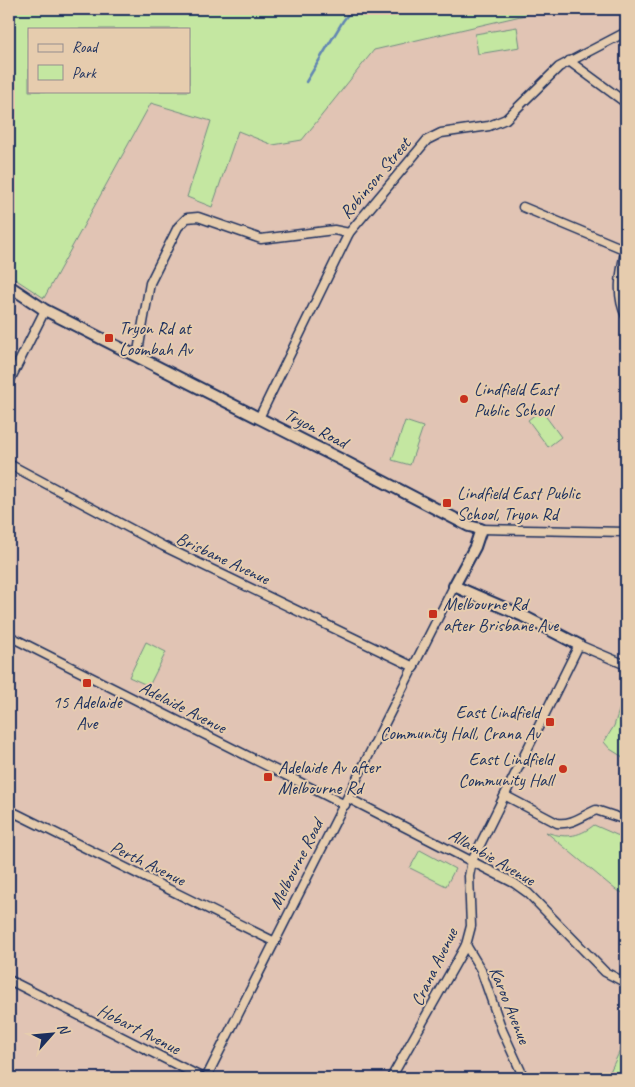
<svg xmlns="http://www.w3.org/2000/svg" width="635" height="1087" viewBox="0 0 635 1087" font-family="Caveat,sans-serif">
<style>
.green{fill:#c4e7a1;stroke:#708b80;fill-rule:evenodd}
.lines{fill:none;stroke-linecap:round;stroke-linejoin:round}
.stream{stroke:#6286b3;stroke-width:2.5}
.minor-casing{stroke:#1b2f5e;stroke-width:11}
.tertiary-casing{stroke:#1b2f5e;stroke-width:14}
.minor{stroke:#e6ccae;stroke-width:8}
.tertiary{stroke:#e6ccae;stroke-width:10}
.poi-dot{fill:#c8321e;stroke:#e6ccae;stroke-width:2}
.labels{text-anchor:middle;dominant-baseline:central;stroke-width:4;stroke-linejoin:round;paint-order:stroke}
.street-label{font-size:18px;fill:#1b2f5e;stroke:#e6ccae}
.poi-label{font-size:18px;fill:#1b2f5e;stroke:#e6ccae;text-anchor:start}
</style>
<rect width="100%" height="100%" fill="#e1c4b4"/>
<filter id="ink" filterUnits="userSpaceOnUse"><feTurbulence type="fractalNoise" baseFrequency=".02" numOctaves="2"/><feDisplacementMap in="SourceGraphic" scale="10" xChannelSelector="R" yChannelSelector="G"/><feConvolveMatrix kernelMatrix="1 2 1 2 8 2 1 2 1" color-interpolation-filters="sRGB"/></filter>
<g filter="url(#ink)">
<g class="green">
<path d="M 9,9 L 539,9 L 525,15 L 374,50 L 302,140 L 273,145 L 238,131 L 212,207 L 187,197 L 211,121 L 151,103 L 44,298 L 9,275 ZM 29,29 L 189,29 L 189,91 L 29,91 Z"/>
<polygon points="517,27 520,47 478,54 475,34"/>
<polygon points="541,410 561,437 548,447 528,420"/>
<polygon points="405,421 423,427 410,465 392,460"/>
<polygon points="146,642 166,652 149,686 129,677"/>
<polygon points="626,688 626,759 610,749 604,742 614,726"/>
<path d="M 594,825 L 619,836 L 621,830 L 626,832 L 626,894 L 616,890 L 546,832 C 564,838 578,838 594,825 Z"/>
<polygon points="420,850 455,869 446,886 410,868"/>
<polygon points="626,1038 626,1066 622,1078 607,1078"/>
</g>
<g class="lines">
<polyline class="stream" points="306,82 343,21 352,9"/>
<g class="minor-casing">
<g id="minor">
<polyline points="569,61 626,103"/>
<polyline points="523,207 626,250"/>
<path d="M 626,248 C 621,271 615,294 626,316"/>
<polyline points="137,357 150,283 178,227 187,218 198,217 261,239 334,230 349,233"/>
<polyline points="9,382 45,310"/>
<polyline points="259,418 349,233 427,140 441,133 489,126 506,119 559,67 626,32"/>
<polyline points="9,464 163,546 414,667"/>
<polyline points="481,529 626,532"/>
<polyline points="9,636 345,805"/>
<path d="M 506,796 L 557,823 C 572,825 582,816 596,810 L 626,820"/>
<polyline points="348,798 514,883 528,893 605,972 626,983"/>
<polyline points="9,810 275,942"/>
<polyline points="466,945 481,970 502,1030 524,1078"/>
<polyline points="9,980 203,1078"/>
<polyline points="206,1078 454,586"/>
<polyline points="391,1078 466,945 471,926 469,876 472,861 579,645 626,665"/>
</g>
</g>
<g class="tertiary-casing">
<polyline id="tertiary" points="9,286 45,310 340,459 469,526 481,529 475,547 454,586 523,616 579,645"/>
</g>
<use href="#minor" class="minor"/>
<use href="#tertiary" class="tertiary"/>
</g>
</g>
<g class="poi-dot">
<rect x="104" y="333" width="10" height="10" rx="2.5"/>
<circle cx="464" cy="399" r="5"/>
<rect x="442" y="498" width="10" height="10" rx="2.5"/>
<rect x="428" y="609" width="10" height="10" rx="2.5"/>
<rect x="82" y="678" width="10" height="10" rx="2.5"/>
<rect x="545" y="717" width="10" height="10" rx="2.5"/>
<circle cx="563" cy="769" r="5"/>
<rect x="263" y="772" width="10" height="10" rx="2.5"/>
</g>
<g class="labels">
<g class="street-label">
<text transform="translate(375 178) rotate(-50)">Robinson Street</text>
<text transform="translate(316 428) rotate(27)">Tryon Road</text>
<text transform="translate(223 558) rotate(25)">Brisbane Avenue</text>
<text transform="translate(183 707) rotate(27)">Adelaide Avenue</text>
<text transform="translate(492 857) rotate(30)">Allambie Avenue</text>
<text transform="translate(148 863) rotate(26)">Perth Avenue</text>
<text transform="translate(296 864) rotate(-63)">Melbourne Road</text>
<text transform="translate(434 967) rotate(-64)">Crana Avenue</text>
<text transform="translate(510 1005) rotate(68)">Karoo Avenue</text>
<text transform="translate(139 1029) rotate(27)">Hobart Avenue</text>
</g>
<g class="poi-label">
<text x="119" y="328">Tryon Rd at<tspan x="119" dy="21">Loombah Av</tspan></text>
<text x="474" y="389">Lindfield East<tspan x="474" dy="21">Public School</tspan></text>
<text x="457" y="493">Lindfield East Public<tspan x="457" dy="21">School, Tryon Rd</tspan></text>
<text x="443" y="604">Melbourne Rd<tspan x="443" dy="21">after Brisbane Ave</tspan></text>
<text x="87" y="702" text-anchor="middle">15 Adelaide<tspan x="87" dy="21">Ave</tspan></text>
<text x="540" y="712" text-anchor="end">East Lindfield<tspan x="540" dy="21">Community Hall, Crana Av</tspan></text>
<text x="553" y="759" text-anchor="end">East Lindfield<tspan x="553" dy="21">Community Hall</tspan></text>
<text x="278" y="767">Adelaide Av after<tspan x="278" dy="21">Melbourne Rd</tspan></text>
</g>
</g>
<rect width="635" height="1087" fill="none" stroke="#e6ccae" stroke-width="30"/>
<rect x="15" y="15" width="605" height="1057" fill="none" stroke="#1b2f5e" stroke-width="2" filter="url(#ink)"/>
<rect x="28" y="28" width="162" height="65" fill="#e6ccae" stroke="#958d8e"/>
<rect x="38" y="44" width="25" height="8" fill="#e6ccae" stroke="#958d8e"/>
<text x="72" y="52" font-size="15" fill="#1b2f5e">Road</text>
<rect x="38" y="65" width="25" height="15" fill="#c4e7a1" stroke="#958d8e"/>
<text x="72" y="78" font-size="15" fill="#1b2f5e">Park</text>
<g transform="translate(52 1034) rotate(63)" stroke="#e6ccae" stroke-width="4" paint-order="stroke">
<path d="M0-4L9 19L0 12L-9 19Z" fill="#1b2f5e"/>
<text y="-8" font-size="14" font-weight="bold" text-anchor="middle" fill="#1b2f5e">N</text>
</g>
</svg>
